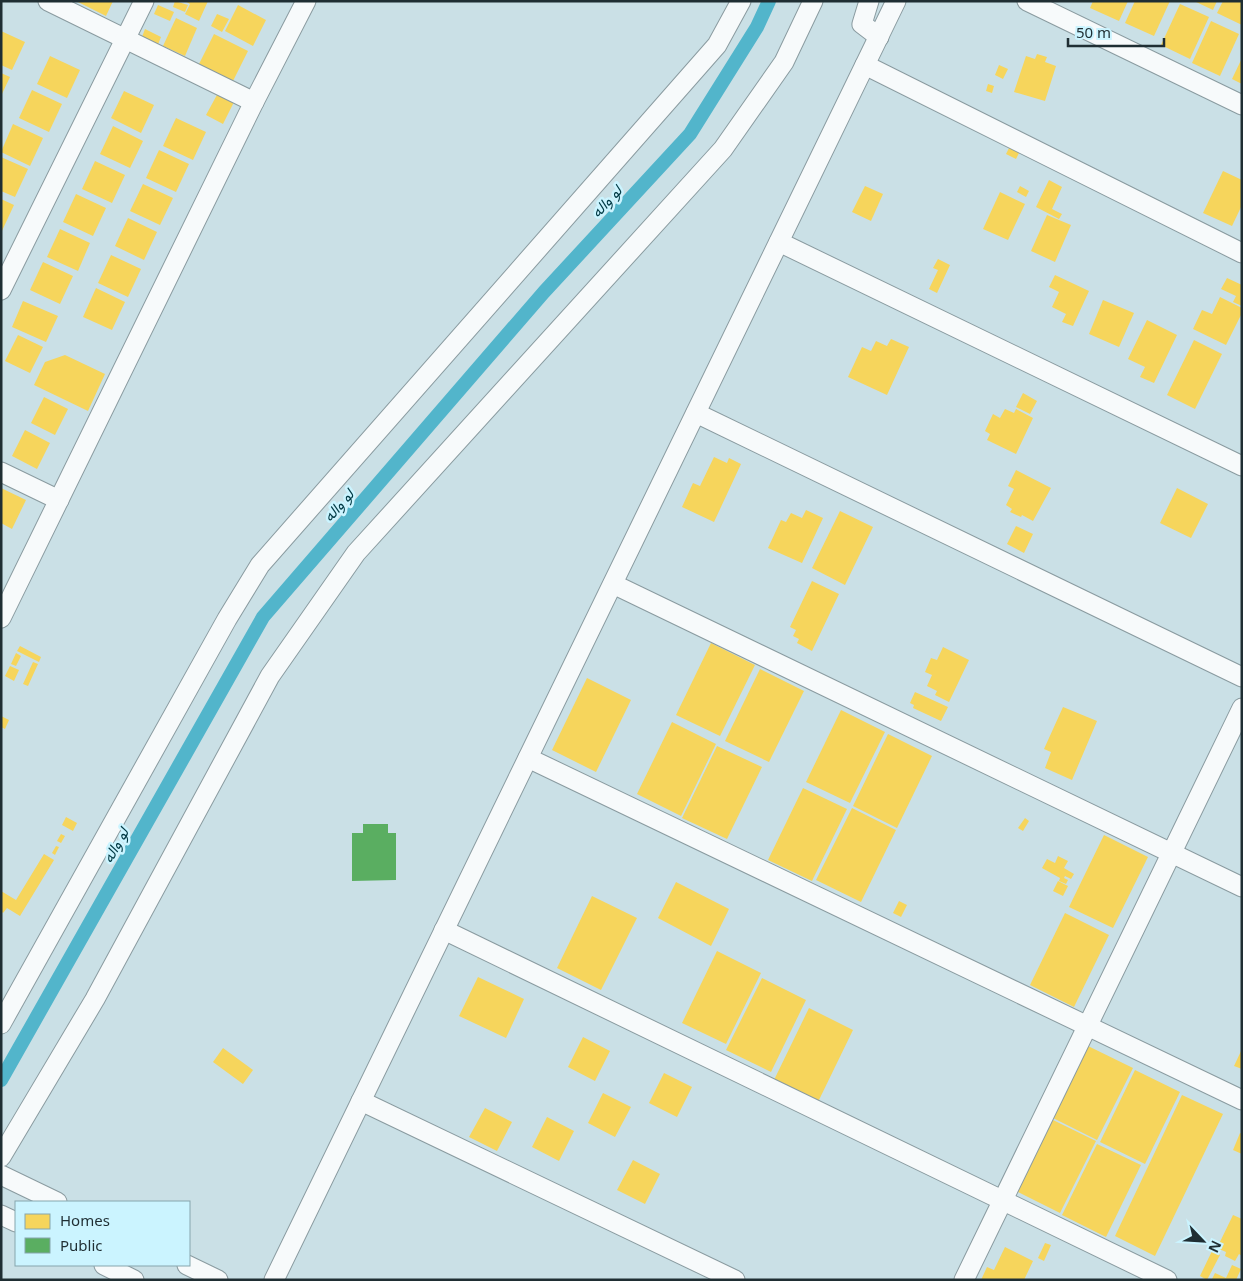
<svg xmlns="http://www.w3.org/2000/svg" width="1243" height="1281" viewBox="0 0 1243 1281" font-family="'Noto Sans',Vazirmatn,sans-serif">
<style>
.homes{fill:#f6d55c}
.public{fill:#5aae61}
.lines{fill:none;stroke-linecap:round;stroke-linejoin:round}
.canal{stroke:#52b5cb;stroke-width:14}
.minor-casing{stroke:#8a9ba0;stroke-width:21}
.minor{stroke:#f7fafb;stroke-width:19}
.labels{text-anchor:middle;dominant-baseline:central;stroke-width:5;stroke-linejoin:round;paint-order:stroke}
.water-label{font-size:15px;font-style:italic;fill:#003944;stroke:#cbf4ff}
</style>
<rect width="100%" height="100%" fill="#cae0e6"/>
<g class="homes">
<polygon points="76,1 113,1 106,16"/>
<polygon points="175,1 188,5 185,12 173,7"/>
<polygon points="185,1 208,1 199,21 185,14 190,4"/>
<polygon points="1093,1 1128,1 1119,21 1090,8"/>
<polygon points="1135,1 1170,1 1154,36 1125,23"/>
<polygon points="1194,1 1217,1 1213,10"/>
<polygon points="1223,1 1242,1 1242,25 1217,13"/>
<polygon points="1180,4 1209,17 1190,59 1161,45"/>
<polygon points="158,5 174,12 170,21 154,14"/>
<polygon points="238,5 266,20 253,46 225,31"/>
<polygon points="217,14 229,19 222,32 211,26"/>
<polygon points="176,18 197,28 185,56 163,46"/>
<polygon points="1211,21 1239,34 1220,76 1192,63"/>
<polygon points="145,29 161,37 157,47 142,37"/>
<polygon points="1,31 25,42 12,70 1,65"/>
<polygon points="214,34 248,51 232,83 198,66"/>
<polygon points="1037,54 1047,57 1045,62 1056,66 1045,101 1014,92 1026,56 1035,59"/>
<polygon points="50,56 80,70 67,98 37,84"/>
<polygon points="1242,58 1242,84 1232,79"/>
<polygon points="999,65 1008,69 1003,79 995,75"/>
<polygon points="1,73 10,77 1,96"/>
<polygon points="988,84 994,86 992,93 986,91"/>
<polygon points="32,90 62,104 49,132 19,118"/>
<polygon points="124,91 154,105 141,133 111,118"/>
<polygon points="218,93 234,102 223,124 206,115"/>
<polygon points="176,118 206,132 193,160 163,146"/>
<polygon points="13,124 43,138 30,166 1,152"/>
<polygon points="113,126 143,141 130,168 100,154"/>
<polygon points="1010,146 1020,151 1016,159 1006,154"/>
<polygon points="159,150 189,164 176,192 146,178"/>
<polygon points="1,157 28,169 15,197 1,191"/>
<polygon points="95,161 125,175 112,203 82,189"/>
<polygon points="1223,171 1242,180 1242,205 1232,226 1203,213"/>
<polygon points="1049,180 1062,187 1052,209 1062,214 1059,219 1036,207"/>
<polygon points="143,184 173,198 160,225 130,211"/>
<polygon points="865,186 883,194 871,221 852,212"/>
<polygon points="1020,186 1029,191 1026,197 1017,192"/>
<polygon points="1000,192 1025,204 1008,240 983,229"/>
<polygon points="76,194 106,208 93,236 63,222"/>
<polygon points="1,199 14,205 1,233"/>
<polygon points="1047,215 1071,225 1055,262 1031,251"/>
<polygon points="128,218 157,232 144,260 115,246"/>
<polygon points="60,229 90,243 78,271 47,257"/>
<polygon points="111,255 141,269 128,297 98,283"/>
<polygon points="938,259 950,265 937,293 929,289 938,270 933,268"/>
<polygon points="43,262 73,276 60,304 30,290"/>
<polygon points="1055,275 1089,291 1073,326 1062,322 1066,314 1052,307 1059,292 1049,287"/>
<polygon points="1227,278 1242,285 1242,306 1233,302 1236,296 1221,289"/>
<polygon points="96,288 125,302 112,330 83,317"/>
<polygon points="1220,297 1242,308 1242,313 1226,345 1193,329 1202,310 1212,314"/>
<polygon points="1103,300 1134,313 1119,347 1089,334"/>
<polygon points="23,301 58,316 46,342 12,327"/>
<polygon points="1147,320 1177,335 1154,383 1140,377 1145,367 1128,359"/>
<polygon points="18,335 43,347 30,373 5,361"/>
<polygon points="891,339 909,347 887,395 848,377 862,347 871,351 876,341 887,346"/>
<polygon points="1194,340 1222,354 1195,409 1167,395"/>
<polygon points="65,355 105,374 88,411 34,385 45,362"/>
<polygon points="1023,393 1037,401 1030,414 1016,407"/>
<polygon points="44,397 68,409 55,435 31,423"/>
<polygon points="1005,409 1014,413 1016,409 1033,418 1016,454 987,440 990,434 985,431 993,414 1000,418"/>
<polygon points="25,430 50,443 37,469 12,456"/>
<polygon points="714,457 727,463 729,458 741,464 714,522 682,507 693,483 700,486"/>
<polygon points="1016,470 1051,488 1033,521 1022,515 1021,517 1010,512 1012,509 1006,505 1014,489 1008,486"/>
<polygon points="1,488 26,500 12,529 1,523"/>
<polygon points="1177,488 1208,504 1191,538 1160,523"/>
<polygon points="806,510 823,518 802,563 768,548 781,520 786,522 791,513 802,518"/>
<polygon points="840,511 873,527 845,585 812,568"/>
<polygon points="1016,526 1033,534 1024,553 1007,544"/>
<polygon points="812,581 839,594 812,651 797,643 799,639 793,636 796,630 790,627"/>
<polygon points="711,643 755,665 720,736 676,715"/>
<polygon points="20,646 41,657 39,662 17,651"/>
<polygon points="943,647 969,660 949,702 935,695 937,691 927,686 932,675 925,672 931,658 937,660"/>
<polygon points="16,653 21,656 16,666 11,664"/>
<polygon points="33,662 38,664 28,686 23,684"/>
<polygon points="10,666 19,670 14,681 5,676"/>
<polygon points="760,669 804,691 769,762 725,741"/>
<polygon points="587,678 631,700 596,772 552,750"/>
<polygon points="915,692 948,707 941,721 913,708 914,705 910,703"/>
<polygon points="1063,707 1097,721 1072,780 1045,768 1051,752 1044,749"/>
<polygon points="841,710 885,732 850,803 806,782"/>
<polygon points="1,716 9,720 5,729 1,727"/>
<polygon points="672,722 716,744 681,816 637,794"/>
<polygon points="888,734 932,756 897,828 853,806"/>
<polygon points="717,746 762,767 727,839 682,818"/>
<polygon points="803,788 847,809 812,881 768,860"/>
<polygon points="852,808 896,830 861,902 816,880"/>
<polygon points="66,817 77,823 73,831 62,825"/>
<polygon points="1025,818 1029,821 1023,831 1018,828"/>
<polygon points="61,834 65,836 61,843 57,841"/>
<polygon points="1104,835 1148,857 1113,928 1069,907"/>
<polygon points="56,846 59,847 55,855 52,853"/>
<polygon points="44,854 54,860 20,916 7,908 3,913 1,911 1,891 16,900"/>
<polygon points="1058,856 1068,861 1064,868 1074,874 1071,879 1065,876 1064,878 1068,880 1066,884 1059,881 1060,878 1042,868 1047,859 1055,863"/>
<polygon points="1058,881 1068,886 1063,896 1053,891"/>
<polygon points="676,882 729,909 711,946 658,918"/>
<polygon points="592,896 637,918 601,990 557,968"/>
<polygon points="899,901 907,905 901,917 893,913"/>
<polygon points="1065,913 1109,935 1074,1007 1030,985"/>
<polygon points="717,951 761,973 726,1044 682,1023"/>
<polygon points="478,977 524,999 506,1038 459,1016"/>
<polygon points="762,978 806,1000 771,1072 726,1050"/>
<polygon points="809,1008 853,1030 818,1102 774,1080"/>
<polygon points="583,1037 610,1051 595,1081 568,1067"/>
<polygon points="1088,1046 1133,1068 1097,1140 1053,1118"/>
<polygon points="223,1048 253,1070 243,1084 213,1062"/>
<polygon points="1242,1049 1242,1069 1234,1066"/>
<polygon points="1135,1070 1180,1092 1145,1164 1100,1142"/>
<polygon points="664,1073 692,1087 677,1117 649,1103"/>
<polygon points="603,1093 631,1107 615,1137 588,1123"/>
<polygon points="1182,1095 1223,1114 1155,1256 1115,1236"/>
<polygon points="485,1108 512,1122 497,1151 469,1137"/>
<polygon points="547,1117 574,1131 559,1161 532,1147"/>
<polygon points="1051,1119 1096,1141 1060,1213 1016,1191"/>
<polygon points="1240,1133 1242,1134 1242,1154 1233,1150"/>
<polygon points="1097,1144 1141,1165 1106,1237 1062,1215"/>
<polygon points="633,1160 660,1174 645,1204 617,1190"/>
<polygon points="1233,1215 1242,1219 1242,1256 1239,1254 1235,1261 1225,1256 1226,1252 1217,1248"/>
<polygon points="1045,1243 1051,1245 1044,1261 1038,1258"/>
<polygon points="1005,1247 1033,1261 1024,1280 981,1280 987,1267 994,1270"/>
<polygon points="1212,1251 1220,1255 1207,1280 1200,1276"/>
<polygon points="1232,1265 1241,1269 1236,1280 1212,1279 1215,1273 1226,1278"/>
</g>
<polygon class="public" points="363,824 388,824 388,833 396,833 396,880 352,881 352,833 363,833"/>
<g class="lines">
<polyline class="canal" points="1,1080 263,617 544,292 690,134 757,27 769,1"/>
<g class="minor-casing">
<g id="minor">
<polyline points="48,1 254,102"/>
<polyline points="869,1 862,24 879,37"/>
<polyline points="1027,1 1242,105"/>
<polyline points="865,65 1242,253"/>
<polyline points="779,242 1242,466"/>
<polyline points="1,290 144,1"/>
<polyline points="696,413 1242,677"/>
<polyline points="1,472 59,500"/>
<polyline points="613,584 1242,887"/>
<polyline points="1,618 254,102 306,1"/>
<polyline points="528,758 1242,1100"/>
<polyline points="444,930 1167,1280"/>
<polyline points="1,1024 227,619 260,565 717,45 741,1"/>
<polyline points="361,1101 735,1280"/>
<polyline points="1,1157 95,999 270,676 356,553 723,149 784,62 813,1"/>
<polyline points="1,1175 57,1202"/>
<polyline points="1,1215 16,1222"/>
<polyline points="104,1265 134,1280"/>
<polyline points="187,1265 218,1280"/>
<polyline points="274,1280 896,1"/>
<polyline points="964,1280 1242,708"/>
</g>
</g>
<use href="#minor" class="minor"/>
</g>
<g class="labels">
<g class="water-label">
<text transform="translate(606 201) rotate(-47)">لو واله</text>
<text transform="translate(338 505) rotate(-49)">لو واله</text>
<text transform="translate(115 845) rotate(-61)">لو واله</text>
</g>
</g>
<rect width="1243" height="1281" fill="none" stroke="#1f2e33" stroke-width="5"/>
<rect x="15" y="1201" width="175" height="65" fill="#cbf4ff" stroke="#86a5ad"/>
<rect x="25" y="1214" width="25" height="15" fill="#f6d55c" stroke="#86a5ad"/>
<text x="60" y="1226" font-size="15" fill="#1f2e33">Homes</text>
<rect x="25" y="1238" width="25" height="15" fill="#5aae61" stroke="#86a5ad"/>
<text x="60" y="1251" font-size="15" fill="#1f2e33">Public</text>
<g transform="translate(1203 1241) rotate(115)" stroke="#cbf4ff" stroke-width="4" paint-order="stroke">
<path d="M0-4L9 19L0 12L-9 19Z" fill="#1f2e33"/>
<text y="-8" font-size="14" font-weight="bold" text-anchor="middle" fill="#1f2e33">N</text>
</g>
<path d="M1068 38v8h96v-8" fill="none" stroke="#1f2e33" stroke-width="2.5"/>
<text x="1076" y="38" font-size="15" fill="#1f2e33" stroke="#cbf4ff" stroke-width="4" paint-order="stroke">50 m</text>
</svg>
